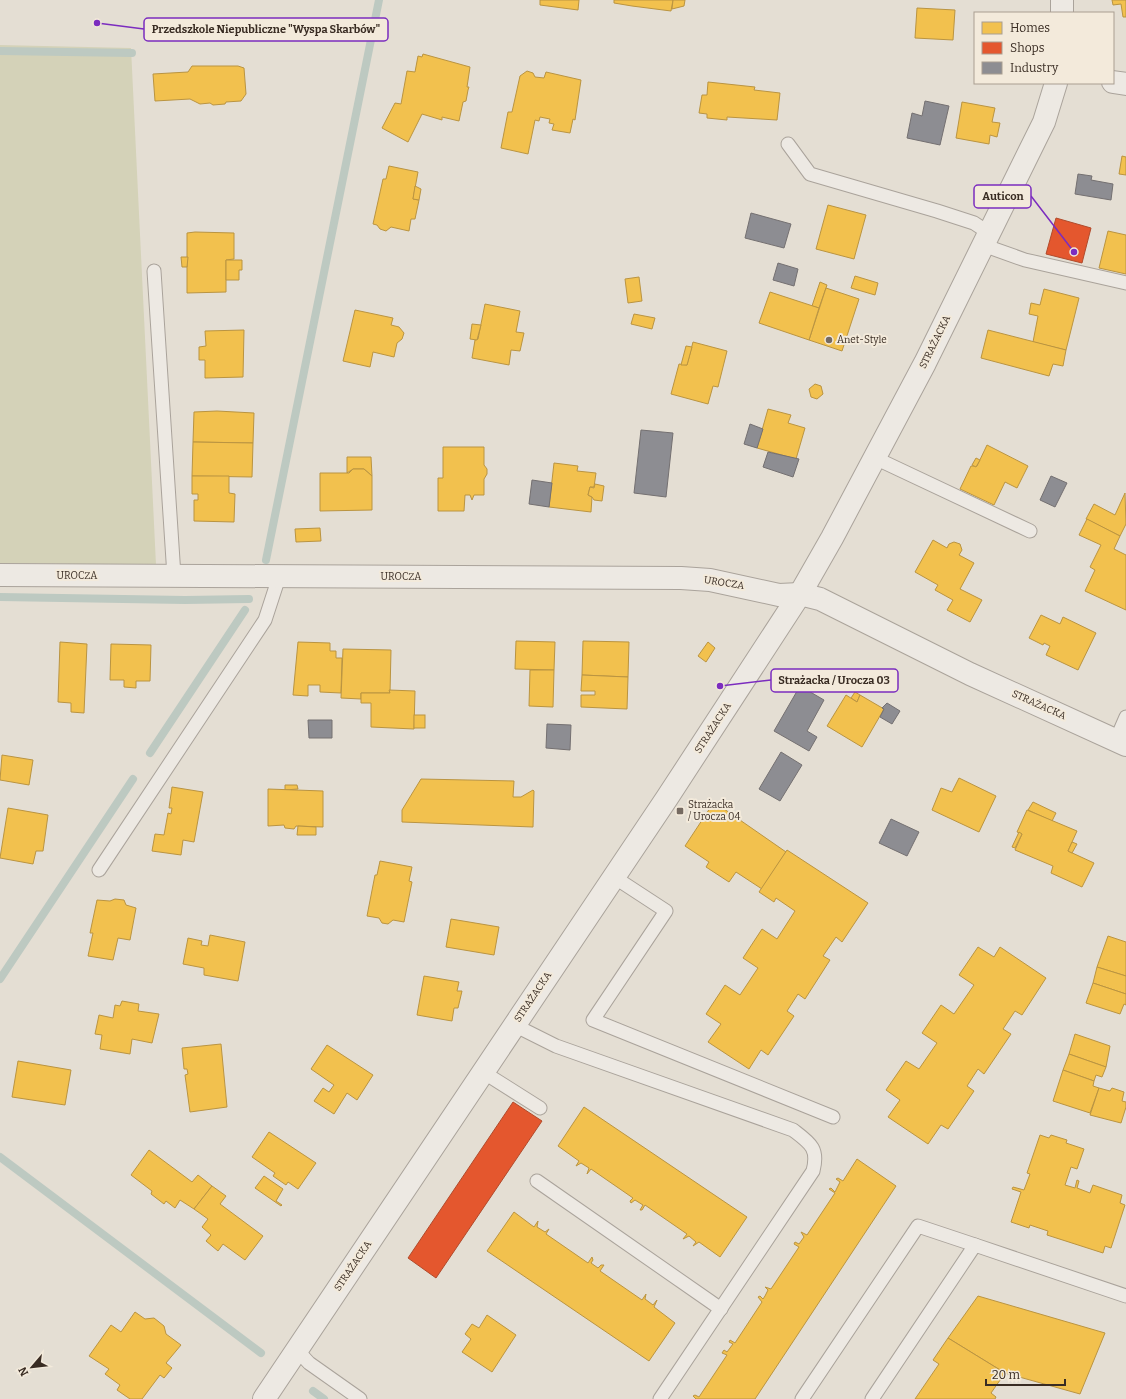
<svg xmlns="http://www.w3.org/2000/svg" width="1126" height="1399" viewBox="0 0 1126 1399" font-family="Bitter,serif">
<style>
.green{fill:#d4d2b8}
.homes{fill:#f2c14e;stroke:#ba9441}
.shops{fill:#e4572e;stroke:#b14a2b}
.industry{fill:#8d8d92;stroke:#747071}
.lines{fill:none;stroke-linecap:round;stroke-linejoin:round}
.stream{stroke:#bdc9c1;stroke-width:8}
.service-casing{stroke:#aaa39b;stroke-width:15}
.minor-casing{stroke:#aaa39b;stroke-width:24}
.tertiary-casing{stroke:#aaa39b;stroke-width:24}
.service{stroke:#ede9e3;stroke-width:13}
.minor{stroke:#ede9e3;stroke-width:22}
.tertiary{stroke:#ede9e3;stroke-width:22}
.poi-dot{fill:#756a61;stroke:#f3eadb;stroke-width:1.5}
.labels{text-anchor:middle;dominant-baseline:central;stroke-width:4;stroke-linejoin:round;paint-order:stroke}
.poi-label{font-size:10px;fill:#392c23;stroke:#f3eadb;text-anchor:start}
.street-label{font-size:10px;fill:#392c23;stroke:#f3eadb}
.leader{fill:none;stroke:#7b2cbf;stroke-width:1.5}
.callout-dot{fill:#7b2cbf;stroke:#f3eadb;stroke-width:1.5}
.callout{fill:#f3eadb;stroke:#7b2cbf;stroke-width:1.5}
.callout-label{font-size:11px;text-anchor:middle;font-weight:bold;fill:#392c23}
</style>
<rect width="100%" height="100%" fill="#e4ded3"/>
<polygon class="green" points="0,45 131,48 156,565 0,563"/>
<g class="homes">
<polygon points="540,0 579,0 578,10 540,5"/>
<polygon points="614,0 673,0 671,11 632,6 614,3"/>
<polygon points="673,0 685,0 684,6 672,9"/>
<polygon points="1112,0 1126,0 1126,17 1123,17 1121,4 1113,5"/>
<polygon points="917,8 955,10 953,40 915,38"/>
<polygon points="423,54 470,67 467,87 469,87 468,90 466,101 463,102 459,121 442,117 442,120 422,114 408,142 382,128 395,103 401,104 407,71 415,72 418,56 422,57"/>
<polygon points="192,66 238,66 244,68 246,94 241,101 226,102 225,104 213,105 210,103 200,104 190,99 155,101 153,74 188,72"/>
<polygon points="527,71 533,73 535,77 544,78 546,72 581,80 575,120 573,119 570,133 552,130 554,124 549,123 550,119 540,117 539,121 535,120 528,154 501,148 508,112 512,112 520,76"/>
<polygon points="708,82 755,87 754,90 780,93 777,120 727,117 727,120 707,118 707,114 699,113 702,95 707,95"/>
<polygon points="962,102 995,108 992,122 1000,123 997,137 990,135 989,144 956,138"/>
<polygon points="1122,156 1126,157 1126,175 1119,174"/>
<polygon points="389,166 418,172 413,199 419,200 415,219 411,219 409,231 391,227 386,231 380,229 377,225 373,224 383,179 386,179"/>
<polygon points="415,186 421,189 419,200 413,199"/>
<polygon points="828,205 866,215 854,259 816,249"/>
<polygon points="1108,231 1126,235 1126,274 1099,268"/>
<polygon points="195,232 234,233 234,259 226,260 226,292 187,293 187,233"/>
<polygon points="181,257 188,257 187,267 182,267"/>
<polygon points="226,260 242,260 242,270 239,270 239,280 226,280"/>
<polygon points="855,276 878,283 875,295 851,288"/>
<polygon points="639,277 642,301 628,303 625,279"/>
<polygon points="820,282 827,285 819,308 812,306"/>
<polygon points="826,288 859,299 842,351 809,340"/>
<polygon points="1044,289 1079,298 1066,350 1033,342 1038,316 1029,314 1031,303 1040,305"/>
<polygon points="770,292 819,308 809,340 759,323"/>
<polygon points="485,304 520,311 516,332 524,333 520,351 511,350 509,365 472,358 475,340 478,339"/>
<polygon points="355,310 393,318 391,325 399,327 404,333 402,339 397,343 394,357 373,352 370,367 343,361"/>
<polygon points="634,314 655,318 652,329 631,324"/>
<polygon points="472,324 481,325 477,340 470,339"/>
<polygon points="244,330 243,377 205,378 205,360 199,360 199,347 206,346 205,331"/>
<polygon points="988,330 1066,350 1063,366 1053,364 1049,376 981,358"/>
<polygon points="693,342 727,351 718,387 713,386 708,404 671,394 679,364 687,365"/>
<polygon points="686,346 692,347 687,365 681,365"/>
<polygon points="815,384 821,386 823,394 817,399 811,397 809,389"/>
<polygon points="768,409 791,415 788,423 805,428 796,459 757,448"/>
<polygon points="217,411 254,413 253,443 193,442 194,412"/>
<polygon points="193,442 253,443 252,477 192,476"/>
<polygon points="987,445 1028,466 1017,488 1005,482 994,505 960,489 971,466 977,466"/>
<polygon points="443,447 484,447 484,465 487,469 487,474 484,479 484,495 474,495 472,500 470,495 465,495 464,511 438,511 438,478 443,478"/>
<polygon points="347,457 371,457 372,476 364,469 353,469 347,473"/>
<polygon points="976,458 980,460 976,467 972,465"/>
<polygon points="554,463 578,466 577,471 596,473 594,487 590,487 588,495 592,497 591,512 549,507"/>
<polygon points="353,469 364,469 372,476 372,510 320,511 320,473 349,473"/>
<polygon points="192,476 229,476 229,493 235,494 234,522 194,521 194,500 198,500 198,494 192,494"/>
<polygon points="595,484 604,486 602,501 594,500 592,497 588,495 590,487 594,488"/>
<polygon points="1125,493 1126,524 1120,536 1086,519 1094,504 1115,515"/>
<polygon points="1087,519 1120,536 1114,549 1126,555 1126,610 1085,591 1095,570 1090,567 1101,545 1079,535"/>
<polygon points="320,528 321,541 296,542 295,529"/>
<polygon points="933,540 947,548 949,544 954,542 960,544 962,550 959,555 974,563 960,589 982,600 970,622 947,610 953,600 935,590 938,585 915,572"/>
<polygon points="1041,615 1060,624 1063,617 1096,633 1078,670 1046,655 1050,646 1044,643 1043,645 1029,638"/>
<polygon points="516,641 555,642 554,670 515,669"/>
<polygon points="583,641 629,642 628,677 582,675"/>
<polygon points="60,642 87,644 84,713 71,712 71,703 58,702"/>
<polygon points="298,642 330,643 330,651 336,651 336,658 342,658 341,693 320,692 320,685 308,685 308,696 293,695"/>
<polygon points="708,642 715,648 706,662 698,656"/>
<polygon points="111,644 151,645 150,681 136,681 136,688 124,687 124,680 110,680"/>
<polygon points="343,649 391,650 390,693 361,693 361,699 341,698"/>
<polygon points="530,670 554,670 553,707 529,706"/>
<polygon points="582,675 628,677 627,709 581,707 581,695 595,695 595,691 581,691"/>
<polygon points="389,690 415,691 414,729 371,727 371,703 361,703 361,693 390,693"/>
<polygon points="855,692 860,695 857,702 851,698"/>
<polygon points="846,695 857,702 860,695 884,709 862,747 827,726"/>
<rect x="414" y="715" width="11" height="13"/>
<polygon points="2,755 33,760 29,785 0,780"/>
<polygon points="959,778 996,796 979,832 932,810 941,788 952,792"/>
<polygon points="421,779 514,781 513,797 521,797 533,790 534,791 533,827 402,822 402,810"/>
<polygon points="285,785 297,785 298,789 285,790"/>
<polygon points="172,787 203,792 194,842 183,840 181,855 152,851 155,834 164,835 168,813 171,814 172,808 169,808"/>
<polygon points="268,789 323,791 323,827 296,826 294,829 285,828 284,825 268,826"/>
<polygon points="714,802 786,852 762,889 736,872 729,882 706,867 709,862 685,846"/>
<polygon points="1033,802 1056,813 1052,821 1028,810"/>
<polygon points="8,808 48,815 43,851 36,851 33,864 0,858"/>
<polygon points="1027,810 1077,831 1068,851 1094,863 1082,887 1051,873 1053,866 1015,850 1022,834 1017,832"/>
<polygon points="298,826 316,827 316,835 297,835"/>
<polygon points="1019,832 1022,834 1015,848 1012,847"/>
<polygon points="1072,842 1077,844 1072,853 1068,851"/>
<polygon points="787,850 868,903 842,942 836,937 823,956 830,960 805,999 798,994 787,1011 794,1016 768,1055 761,1050 749,1069 708,1042 721,1024 706,1014 725,985 740,995 758,968 743,958 762,929 777,939 795,911 776,898 774,902 759,892"/>
<polygon points="380,861 412,867 409,881 412,882 404,922 393,920 388,924 382,923 379,918 367,916 375,875 377,875"/>
<polygon points="115,899 124,900 126,905 136,908 130,940 118,938 113,960 88,956 93,933 90,933 97,900 110,901"/>
<polygon points="451,919 499,927 494,955 446,947"/>
<polygon points="210,935 245,942 238,981 204,975 204,968 183,964 188,938 202,941 201,945 208,946"/>
<polygon points="1108,936 1126,942 1126,976 1097,967"/>
<polygon points="978,947 994,957 1000,947 1046,978 1022,1015 1015,1011 1003,1029 1011,1034 984,1074 978,1069 967,1086 974,1091 948,1129 941,1125 928,1144 888,1117 900,1100 886,1090 906,1061 919,1069 937,1043 922,1033 941,1005 954,1014 974,985 959,975"/>
<polygon points="1097,967 1126,976 1126,994 1093,983"/>
<polygon points="424,976 459,982 457,991 462,991 458,1008 454,1008 452,1021 417,1015"/>
<polygon points="1093,983 1126,994 1126,1005 1124,1004 1120,1014 1086,1003"/>
<polygon points="122,1001 139,1004 138,1011 159,1014 152,1043 132,1039 130,1054 100,1049 102,1035 95,1034 99,1015 113,1018 115,1005 120,1006"/>
<polygon points="1075,1034 1110,1046 1106,1067 1069,1054"/>
<polygon points="221,1044 227,1107 190,1112 185,1075 188,1074 187,1069 184,1069 182,1048"/>
<polygon points="327,1045 373,1075 357,1100 347,1093 334,1114 314,1101 323,1088 329,1092 334,1085 311,1069"/>
<polygon points="1069,1054 1106,1067 1102,1077 1096,1075 1094,1081 1063,1070"/>
<polygon points="18,1061 71,1070 65,1105 12,1097"/>
<polygon points="1063,1070 1094,1081 1093,1086 1099,1088 1090,1113 1053,1101"/>
<polygon points="1099,1088 1110,1091 1112,1088 1124,1092 1122,1101 1126,1102 1126,1107 1121,1123 1090,1115"/>
<polygon points="584,1107 747,1217 720,1257 699,1242 693,1246 696,1242 689,1236 683,1239 687,1234 645,1205 642,1210 640,1210 643,1205 635,1200 631,1203 630,1201 633,1198 591,1169 587,1174 589,1168 581,1163 576,1166 579,1161 558,1146"/>
<polygon points="269,1132 316,1163 298,1189 288,1182 286,1185 273,1176 275,1173 252,1157"/>
<polygon points="1040,1135 1049,1138 1051,1135 1067,1140 1066,1143 1084,1149 1077,1169 1071,1167 1065,1185 1075,1188 1077,1180 1079,1181 1077,1188 1090,1193 1093,1185 1122,1195 1120,1203 1125,1205 1111,1248 1105,1246 1103,1253 1047,1235 1048,1231 1030,1225 1029,1228 1011,1222 1021,1192 1012,1189 1013,1187 1024,1190 1030,1174 1027,1173"/>
<polygon points="149,1150 192,1182 198,1175 212,1186 194,1209 180,1200 175,1208 166,1201 164,1204 151,1194 152,1191 131,1175"/>
<polygon points="857,1159 896,1186 755,1399 696,1399 693,1396 695,1395 699,1397 727,1355 722,1353 724,1350 727,1352 733,1344 729,1342 730,1340 735,1343 762,1302 758,1297 760,1296 763,1299 765,1296 768,1290 765,1287 771,1289 799,1247 794,1244 795,1242 799,1244 804,1237 801,1232 807,1235 835,1193 829,1189 831,1188 835,1192 840,1182 836,1179 838,1178 843,1181"/>
<polygon points="264,1176 283,1189 276,1201 282,1205 281,1206 255,1188"/>
<polygon points="212,1186 226,1196 220,1204 263,1236 245,1260 223,1244 218,1251 206,1241 211,1235 202,1227 208,1219 194,1209"/>
<polygon points="514,1212 534,1227 538,1221 537,1227 545,1232 549,1229 546,1234 588,1263 592,1257 593,1260 591,1263 598,1268 601,1265 604,1265 600,1271 642,1300 646,1294 645,1299 653,1305 657,1300 654,1307 675,1323 649,1361 487,1251"/>
<polygon points="978,1296 1105,1333 1080,1394 1005,1373 948,1338"/>
<polygon points="135,1312 145,1319 154,1318 164,1326 166,1334 181,1345 166,1363 172,1368 164,1378 160,1375 142,1399 130,1399 117,1390 120,1385 105,1374 109,1369 89,1356 111,1325 121,1332"/>
<polygon points="487,1315 516,1335 492,1372 462,1352 471,1339 465,1334 472,1324 479,1328"/>
<polygon points="948,1338 1005,1373 991,1393 996,1397 995,1399 915,1399 939,1364 933,1360"/>
</g>
<g class="shops">
<polygon points="1056,218 1091,228 1082,263 1046,254"/>
<polygon points="513,1102 542,1121 436,1278 408,1258"/>
</g>
<g class="industry">
<polygon points="925,101 949,106 940,145 907,138 912,113 922,116"/>
<polygon points="1078,174 1092,176 1091,180 1113,184 1111,200 1075,194"/>
<polygon points="751,213 791,224 784,248 745,238"/>
<polygon points="778,263 798,269 794,286 773,280"/>
<polygon points="750,424 763,429 757,448 744,444"/>
<polygon points="641,430 673,433 666,497 634,493"/>
<polygon points="768,452 799,459 793,477 763,467"/>
<polygon points="1051,476 1067,483 1055,507 1040,500"/>
<polygon points="532,480 552,483 549,507 529,504"/>
<polygon points="800,686 824,700 807,731 817,737 809,751 774,731"/>
<polygon points="887,703 900,711 892,724 880,717 884,709 882,708"/>
<polygon points="308,720 332,720 332,738 309,738"/>
<polygon points="547,724 571,725 570,750 546,748"/>
<polygon points="781,752 802,765 780,801 759,789"/>
<polygon points="891,819 919,832 907,856 879,843"/>
</g>
<g class="lines">
<g class="stream">
<polyline points="0,51 132,53"/>
<polyline points="266,560 379,0"/>
<polyline points="0,597 185,600 249,599"/>
<polyline points="150,753 245,610"/>
<polyline points="0,979 133,779"/>
<polyline points="0,1157 261,1353"/>
<polyline points="313,1391 324,1399"/>
</g>
<g class="service-casing">
<g id="service">
<polyline points="788,144 810,174 937,211 974,223 989,233"/>
<polyline points="983,245 1025,260 1126,283"/>
<polyline points="154,271 174,576"/>
<polyline points="875,458 1030,531"/>
<polyline points="1116,740 1126,717"/>
<polyline points="99,870 265,620 279,577"/>
<polyline points="614,877 666,911 593,1020 833,1117"/>
<path d="M 514,1025 L 556,1046 L 793,1130 C 810,1143 819,1148 813,1171 L 660,1399"/>
<polyline points="483,1072 540,1108"/>
<polyline points="537,1181 721,1309"/>
<polyline points="297,1350 309,1363 360,1399"/>
<polyline points="802,1399 918,1226 975,1245"/>
<polyline points="872,1399 975,1245 1126,1296"/>
</g>
</g>
<g class="minor-casing">
<polyline id="minor" points="0,575 681,578 710,580 779,595 800,594 820,599 970,674 1126,745"/>
</g>
<g class="tertiary-casing">
<g id="tertiary">
<polyline points="1062,0 1062,13"/>
<polyline points="1113,82 1126,84"/>
<polyline points="264,1399 667,798 800,594 832,538 925,363 1044,122 1056,83"/>
</g>
</g>
<use href="#service" class="service"/>
<use href="#minor" class="minor"/>
<use href="#tertiary" class="tertiary"/>
</g>
<g class="poi-dot">
<circle cx="829" cy="340" r="4"/>
<rect x="676" y="807" width="8" height="8" rx="2"/>
</g>
<g class="labels">
<g class="poi-label">
<text x="837" y="340">Anet-Style</text>
<text x="688" y="805">Strażacka<tspan x="688" dy="12">/ Urocza 04</tspan></text>
</g>
<g class="street-label">
<text transform="translate(935 342) rotate(-64)">STRAŻACKA</text>
<text x="77" y="576">UROCZA</text>
<text x="401" y="577">UROCZA</text>
<text transform="translate(724 583) rotate(9)">UROCZA</text>
<text transform="translate(1039 705) rotate(24)">STRAŻACKA</text>
<text transform="translate(713 728) rotate(-57)">STRAŻACKA</text>
<text transform="translate(533 997) rotate(-56)">STRAŻACKA</text>
<text transform="translate(353 1266) rotate(-56)">STRAŻACKA</text>
</g>
</g>
<path class="leader" d="M97 23L144 29M1074 252L1031 196M720 686L771 680"/>
<g class="callout-dot">
<circle cx="97" cy="23" r="4"/>
<circle cx="1074" cy="252" r="4"/>
<circle cx="720" cy="686" r="4"/>
</g>
<g class="callout">
<rect x="144" y="18" width="244" height="23" rx="4"/>
<rect x="974" y="185" width="57" height="23" rx="4"/>
<rect x="771" y="669" width="127" height="23" rx="4"/>
</g>
<g class="callout-label">
<text x="266" y="33">Przedszkole Niepubliczne "Wyspa Skarbów"</text>
<text x="1003" y="200">Auticon</text>
<text x="834" y="684">Strażacka / Urocza 03</text>
</g>
<rect x="974" y="12" width="140" height="72" fill="#f3eadb" stroke="#a99e91"/>
<rect x="982" y="22" width="20" height="12" fill="#f2c14e" stroke="#a99e91"/>
<text x="1010" y="32" font-size="12" fill="#392c23">Homes</text>
<rect x="982" y="42" width="20" height="12" fill="#e4572e" stroke="#a99e91"/>
<text x="1010" y="52" font-size="12" fill="#392c23">Shops</text>
<rect x="982" y="62" width="20" height="12" fill="#8d8d92" stroke="#a99e91"/>
<text x="1010" y="72" font-size="12" fill="#392c23">Industry</text>
<g transform="translate(32 1367) rotate(242)" stroke="#f3eadb" stroke-width="3" paint-order="stroke">
<path d="M0-3L7 15L0 10L-7 15Z" fill="#392c23"/>
<text y="-6" font-size="11" font-weight="bold" text-anchor="middle" fill="#392c23">N</text>
</g>
<path d="M986 1379v6h79v-6" fill="none" stroke="#392c23" stroke-width="2"/>
<text x="992" y="1379" font-size="12" fill="#392c23" stroke="#f3eadb" stroke-width="3" paint-order="stroke">20 m</text>
</svg>
